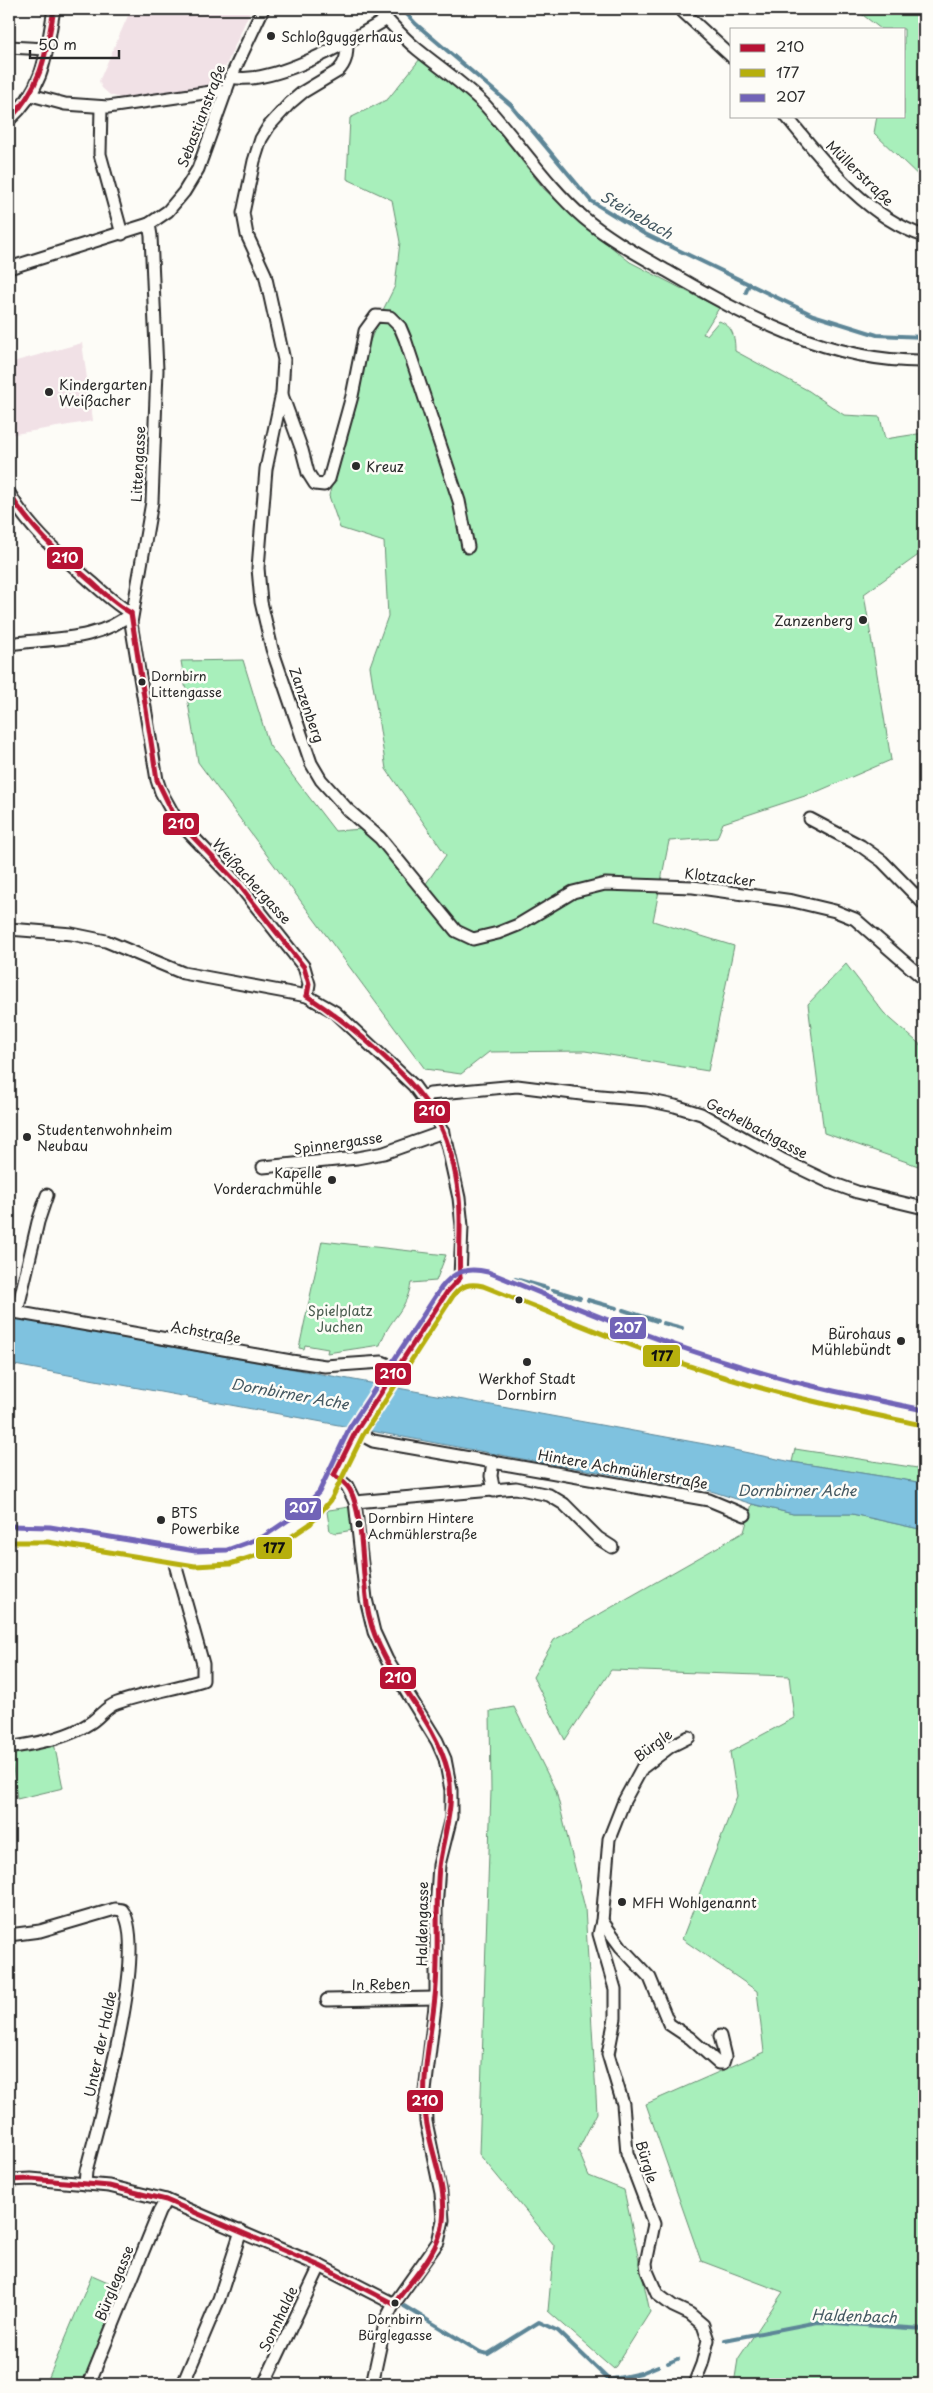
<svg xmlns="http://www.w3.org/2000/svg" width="933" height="2393" viewBox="0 0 933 2393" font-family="'Playpen Sans',sans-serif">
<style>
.built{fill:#f1e1e6}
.green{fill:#a8efbb;stroke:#6a8d73}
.water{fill:#7fc2df;stroke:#5d8697}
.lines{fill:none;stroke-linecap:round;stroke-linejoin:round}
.stream{stroke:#5d8697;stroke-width:4}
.minor-casing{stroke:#2b2b2b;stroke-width:15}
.minor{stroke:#fdfcf7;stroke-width:11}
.bus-1-casing{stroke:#fdfcf7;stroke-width:9}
.bus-2-casing{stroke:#fdfcf7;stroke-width:9}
.bus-3-casing{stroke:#fdfcf7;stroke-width:9}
.bus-1{stroke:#b71234;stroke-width:5}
.bus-2{stroke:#b6af0d;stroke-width:5}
.bus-3{stroke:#7163b7;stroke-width:5}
.poi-dot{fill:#2b2b2b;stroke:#fdfcf7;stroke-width:2}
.labels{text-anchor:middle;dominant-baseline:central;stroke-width:5;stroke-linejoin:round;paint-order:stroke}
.bus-label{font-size:13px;fill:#2b2b2b;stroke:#fdfcf7;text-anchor:start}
.poi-label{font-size:14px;fill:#2b2b2b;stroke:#fdfcf7;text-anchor:start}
.street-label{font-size:14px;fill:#2b2b2b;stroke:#fdfcf7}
.park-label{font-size:14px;fill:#4a5c4f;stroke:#fdfcf7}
.water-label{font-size:15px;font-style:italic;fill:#445861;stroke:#fdfcf7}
.line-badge{stroke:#fdfcf7;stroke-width:2}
.badge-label{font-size:14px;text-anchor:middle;font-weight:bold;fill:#fff}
.pale-badge-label{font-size:14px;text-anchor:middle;font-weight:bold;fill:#111}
</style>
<rect width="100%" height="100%" fill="#fdfcf7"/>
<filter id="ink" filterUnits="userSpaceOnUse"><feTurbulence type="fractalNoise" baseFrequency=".02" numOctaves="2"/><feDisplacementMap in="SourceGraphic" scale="10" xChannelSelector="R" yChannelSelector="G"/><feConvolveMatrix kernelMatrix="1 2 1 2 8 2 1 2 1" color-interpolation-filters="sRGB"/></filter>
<g filter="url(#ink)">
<g class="built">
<polygon points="131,9 251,9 218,84 120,98 110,95 102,88 99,81"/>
<polygon points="82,343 93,421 9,435 9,363"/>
</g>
<g class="green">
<polygon points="855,9 924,9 924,181 874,133 877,116 904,116 904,29 881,29"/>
<path d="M 420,59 L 480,108 L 544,189 L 580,222 L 630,262 L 719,308 L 703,334 L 707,335 L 719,321 C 733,326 735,337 735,351 L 809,391 L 844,415 L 880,417 L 885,439 L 924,433 L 924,551 L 864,594 L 891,760 L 814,793 L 723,823 L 717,838 L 669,841 L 653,921 L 734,946 L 708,1071 L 585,1051 L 489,1052 L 461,1074 L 425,1069 L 198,762 L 181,661 L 243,660 L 269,745 L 335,831 L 363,829 L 425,885 L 446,855 L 386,769 L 370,666 L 388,616 L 384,542 L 340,528 L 329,496 L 365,353 L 382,312 L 395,286 L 400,242 L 392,200 L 347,179 L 350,118 L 388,99 Z"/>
<polygon points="846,964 884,1013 924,1048 924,1168 824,1133 808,1004"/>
<path d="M 322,1241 L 446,1255 L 436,1281 L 411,1283 C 406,1313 389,1318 380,1345 L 327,1353 L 328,1349 L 305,1345 L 304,1349 L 299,1348 Z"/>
<polygon points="795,1449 924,1469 924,1483 792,1462"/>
<polygon points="752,1504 793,1514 852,1514 924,1530 924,2384 734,2384 738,2359 783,2292 701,2261 646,2104 764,2052 757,1991 682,1939 737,1796 730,1752 794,1718 789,1676 611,1670 565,1740 533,1677 554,1640 744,1532"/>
<polygon points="349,1507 353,1530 336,1533 330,1531 327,1512 329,1510"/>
<polygon points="514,1707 556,1791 585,1908 597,2113 578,2150 589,2176 624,2190 650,2312 614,2369 548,2311 554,2245 479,2154 491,1791 490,1711"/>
<polygon points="54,1743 63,1788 17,1799 11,1752"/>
<polygon points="92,2275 124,2289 86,2384 46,2384"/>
</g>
<polygon class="water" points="9,1317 710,1445 792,1462 924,1483 924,1530 852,1514 793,1514 752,1504 711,1491 533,1461 9,1364"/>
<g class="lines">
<g class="stream">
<polyline points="402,9 416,24 511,105 591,201 643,233 813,315 877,335 924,337"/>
<polyline points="746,292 749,284"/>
<polyline points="515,1279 547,1288"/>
<polyline points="553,1290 580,1298"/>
<polyline points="588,1300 616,1308"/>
<polyline points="623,1310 657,1321"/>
<polyline points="663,1323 682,1328"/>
<polyline points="404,2306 480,2352 488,2354 539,2322 558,2331 609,2380 641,2373 658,2366"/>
<polyline points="725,2340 818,2322 924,2329"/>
<polyline points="668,2363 678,2359"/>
</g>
<g class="minor-casing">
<g id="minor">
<path d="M 377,9 C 390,22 402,37 417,49 C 439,67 464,84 484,104 C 518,141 546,185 584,218 C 609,239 639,255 667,271 C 748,318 829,362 924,361"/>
<polyline points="680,9 732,57"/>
<path d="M 347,43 C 347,55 346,63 338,71 L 303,92 L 290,103 L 269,126 L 261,139 L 254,161 L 243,213 L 247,235 L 265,274 L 284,360 L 282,393 L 266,469 L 258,568 L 261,602 L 272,649 L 311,763 L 321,780 L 348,810 L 380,838 L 456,931 L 473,939 L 498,933 L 518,925 L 573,892 L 605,884 L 693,887 L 793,901 L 835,911 L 855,919 L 924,979"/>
<polyline points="9,47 46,49"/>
<path d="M 231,77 C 272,87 352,40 387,19"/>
<polyline points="31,95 65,104 108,107 218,91 226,92"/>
<polyline points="101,107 100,154 122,234"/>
<path d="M 786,116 C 825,163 865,216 924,236"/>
<path d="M 9,120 C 45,87 46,54 54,9"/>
<polyline points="149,224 151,236 157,370 152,502 131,623 157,780 161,792 176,819 240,886 304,967 309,984 307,996"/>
<polyline points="9,268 149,224 168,211 184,192 198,169 231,77 263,9"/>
<polyline points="282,395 302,450 308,473 315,484 324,485 329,479 352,396 365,331 376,316 390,317 400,327 405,339 459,501 468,547"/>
<path d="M 9,493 C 29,529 58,553 89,580 C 102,591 116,605 131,613"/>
<path d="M 9,644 C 49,638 99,642 131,613"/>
<polyline points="810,819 861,846 882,861 924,904"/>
<polyline points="9,929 72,934 106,941 183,973 307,996 335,1012 414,1086 435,1115 447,1144 459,1198 462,1226 460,1278"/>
<polyline points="424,1098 430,1094 517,1086 589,1095 647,1100 675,1106 701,1114 783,1160 829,1182 857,1192 924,1208"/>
<polyline points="263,1167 357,1158 384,1153 443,1132"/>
<polyline points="9,1311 291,1361 325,1366 382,1362 397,1368"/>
<polyline points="17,1312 38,1222 47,1195"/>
<polyline points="356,1432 373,1441 709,1500 745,1515"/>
<polyline points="493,1461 491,1476 494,1491"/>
<polyline points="334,1475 347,1486 355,1502 366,1599 374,1632 387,1660 437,1741 445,1759 451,1790 451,1817 439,1865 436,1910 436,1998 425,2091 426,2122 441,2193 443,2220 438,2242 394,2304 386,2319 372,2384"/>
<polyline points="355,1502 516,1488 549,1495 564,1504 598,1538 612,1547"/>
<path d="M 9,1534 L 49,1534 L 195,1559 L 228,1557 L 266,1544 L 305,1518 L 325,1496 L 356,1431 L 447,1292 C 459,1276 467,1275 485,1279 C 566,1311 646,1345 729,1371 C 793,1391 859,1404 924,1418"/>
<polyline points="689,1737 671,1746 642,1768 624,1801 609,1839 602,1921 599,1934 615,1989 615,2018 608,2054 623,2104 627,2153 654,2224 646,2263 647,2271 657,2294 673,2306 690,2314 703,2325 708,2340 702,2364 694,2384"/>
<path d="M 9,1748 C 36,1743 66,1739 90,1723 C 100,1717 105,1707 117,1703 C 145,1693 175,1689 203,1680 L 203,1664 L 173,1557"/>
<polyline points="602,1921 621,1947 650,1978 669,2024 690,2038 718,2063 723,2063 725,2057 720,2036"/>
<path d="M 9,1935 L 40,1931 L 115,1909 L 122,1910 C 150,1946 98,2124 86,2171 L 85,2184"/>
<polyline points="327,2000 436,1998"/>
<polyline points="9,2180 31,2179 109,2186 166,2200 320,2266 394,2304"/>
<polyline points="91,2379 159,2212 166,2200"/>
<polyline points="183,2384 219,2299 241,2231"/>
<polyline points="264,2384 320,2266"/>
</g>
</g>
<use href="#minor" class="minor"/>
<g class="bus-1-casing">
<g id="bus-1">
<path d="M 9,120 C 42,86 46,54 54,9"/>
<path d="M 9,493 C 30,527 58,553 88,579 C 102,591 115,604 131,613"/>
<polyline points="131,613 157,780 176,819 240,886 304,967 309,984 307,996"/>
<path d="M 307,996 C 349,1023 418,1080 440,1125 C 451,1147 456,1173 459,1198 C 462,1225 458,1251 460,1278"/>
<path d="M 334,1475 C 340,1479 346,1483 350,1490 C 365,1517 361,1582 369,1616 C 382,1674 434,1714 448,1772 C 456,1805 443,1835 439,1867 C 435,1907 439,1947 436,1986 C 433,2027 422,2068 425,2109 C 427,2146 448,2184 443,2221 C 439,2253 412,2279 394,2304"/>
<polyline points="334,1475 356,1431 447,1292 460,1278"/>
<polyline points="9,2180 31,2179 109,2186 166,2200 320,2266 394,2304"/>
</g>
</g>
<g class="bus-2-casing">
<path id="bus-2" d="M 9,1542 L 48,1542 L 195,1566 L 230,1564 L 270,1551 L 310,1524 L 331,1500 L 363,1435 L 453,1296 C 462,1285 469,1283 483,1286 C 564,1318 644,1353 727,1378 C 791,1398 857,1411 922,1425"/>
</g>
<g class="bus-3-casing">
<path id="bus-3" d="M 9,1526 L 50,1527 L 195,1551 L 227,1550 L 263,1537 L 300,1512 L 319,1492 L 350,1427 L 441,1288 C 454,1271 467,1267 488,1272 C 569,1304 649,1339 733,1364 C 795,1384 860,1397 924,1410"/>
</g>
<use href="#bus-1" class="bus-1"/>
<use href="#bus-2" class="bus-2"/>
<use href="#bus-3" class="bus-3"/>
</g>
</g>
<g class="poi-dot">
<circle cx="271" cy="36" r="5"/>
<circle cx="49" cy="392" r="5"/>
<circle cx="356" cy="466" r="5"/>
<circle cx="863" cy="620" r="5"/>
<circle cx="142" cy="682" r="4.5"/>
<circle cx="27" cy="1137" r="5"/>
<circle cx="332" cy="1180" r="5"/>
<circle cx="519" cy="1300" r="4.5"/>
<circle cx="901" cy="1341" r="5"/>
<circle cx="527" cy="1362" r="5"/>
<circle cx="161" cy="1520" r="5"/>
<circle cx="359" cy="1524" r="4.5"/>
<circle cx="622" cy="1902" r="5"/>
<circle cx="395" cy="2303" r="4.5"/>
</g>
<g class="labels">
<g class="bus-label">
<text x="151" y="675">Dornbirn<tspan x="151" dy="16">Littengasse</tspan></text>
<text x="368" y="1517">Dornbirn Hintere<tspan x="368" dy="16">Achmühlerstraße</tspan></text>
<text x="395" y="2318" text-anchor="middle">Dornbirn<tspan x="395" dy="16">Bürglegasse</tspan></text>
</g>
<g class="poi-label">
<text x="281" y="36">Schloßguggerhaus</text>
<text x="59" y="384">Kindergarten<tspan x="59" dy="16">Weißacher</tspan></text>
<text x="366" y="466">Kreuz</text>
<text x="853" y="620" text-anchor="end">Zanzenberg</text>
<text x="37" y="1129">Studentenwohnheim<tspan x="37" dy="16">Neubau</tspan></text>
<text x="322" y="1172" text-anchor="end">Kapelle<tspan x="322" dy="16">Vorderachmühle</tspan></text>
<text x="891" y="1333" text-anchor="end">Bürohaus<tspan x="891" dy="16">Mühlebündt</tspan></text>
<text x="527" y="1378" text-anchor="middle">Werkhof Stadt<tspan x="527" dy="16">Dornbirn</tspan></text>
<text x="171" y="1512">BTS<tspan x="171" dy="16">Powerbike</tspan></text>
<text x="632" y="1902">MFH Wohlgenannt</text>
</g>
<g class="street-label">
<text transform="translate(201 116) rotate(-69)">Sebastianstraße</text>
<text transform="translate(860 173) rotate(44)">Müllerstraße</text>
<text transform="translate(138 464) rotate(-87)">Littengasse</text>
<text transform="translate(307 705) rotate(71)">Zanzenberg</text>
<text transform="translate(720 877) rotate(7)">Klotzacker</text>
<text transform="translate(252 881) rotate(48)">Weißachergasse</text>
<text transform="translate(757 1128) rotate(28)">Gechelbachgasse</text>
<text transform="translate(338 1143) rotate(-8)">Spinnergasse</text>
<text transform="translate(206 1332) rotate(10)">Achstraße</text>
<text transform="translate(623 1469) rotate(10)">Hintere Achmühlerstraße</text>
<text transform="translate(653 1745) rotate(-37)">Bürgle</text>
<text transform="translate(422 1924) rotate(-89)">Haldengasse</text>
<text transform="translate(381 1984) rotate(-1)">In Reben</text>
<text transform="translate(100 2044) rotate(-78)">Unter der Halde</text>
<text transform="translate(647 2162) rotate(73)">Bürgle</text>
<text transform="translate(114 2283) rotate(-68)">Bürglegasse</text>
<text transform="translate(278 2319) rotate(-65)">Sonnhalde</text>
</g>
<g class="park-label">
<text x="340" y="1310">Spielplatz<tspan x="340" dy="16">Juchen</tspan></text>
</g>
<g class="water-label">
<text transform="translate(637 214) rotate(30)">Steinebach</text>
<text transform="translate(290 1393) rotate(10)">Dornbirner Ache</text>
<text x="797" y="1489">Dornbirner Ache</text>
<text transform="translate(854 2315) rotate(2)">Haldenbach</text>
</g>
</g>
<g class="line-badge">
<rect x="46" y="546" width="38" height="24" rx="5" fill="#b71234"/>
<rect x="162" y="812" width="38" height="24" rx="5" fill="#b71234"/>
<rect x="413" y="1100" width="38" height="24" rx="5" fill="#b71234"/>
<rect x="609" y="1316" width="38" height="24" rx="5" fill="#7163b7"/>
<rect x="642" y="1344" width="39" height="24" rx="5" fill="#b6af0d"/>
<rect x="374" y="1362" width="38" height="24" rx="5" fill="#b71234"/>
<rect x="284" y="1497" width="38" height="24" rx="5" fill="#7163b7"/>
<rect x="255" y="1536" width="38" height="24" rx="5" fill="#b6af0d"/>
<rect x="379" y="1666" width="38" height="24" rx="5" fill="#b71234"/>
<rect x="406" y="2089" width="38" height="24" rx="5" fill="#b71234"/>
</g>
<g class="badge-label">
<text x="65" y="563">210</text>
<text x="181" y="829">210</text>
<text x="432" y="1116">210</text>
<text x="628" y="1333">207</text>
<text x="393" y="1379">210</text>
<text x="303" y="1513">207</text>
<text x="398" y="1683">210</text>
<text x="425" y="2106">210</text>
</g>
<g class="pale-badge-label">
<text x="662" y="1361">177</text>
<text x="274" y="1553">177</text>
</g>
<rect width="933" height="2393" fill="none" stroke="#fdfcf7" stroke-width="30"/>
<rect x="15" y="15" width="903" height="2363" fill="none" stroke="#2b2b2b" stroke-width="2" filter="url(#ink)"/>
<rect x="730" y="28" width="175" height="90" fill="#fdfcf7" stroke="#a9a8a5"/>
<rect x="740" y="44" width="25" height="8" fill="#b71234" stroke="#a9a8a5"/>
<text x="776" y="52" font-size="15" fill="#2b2b2b">210</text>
<rect x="740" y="69" width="25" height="8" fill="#b6af0d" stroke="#a9a8a5"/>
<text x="776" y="78" font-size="15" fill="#2b2b2b">177</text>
<rect x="740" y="94" width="25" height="8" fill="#7163b7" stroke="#a9a8a5"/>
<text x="776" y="102" font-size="15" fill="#2b2b2b">207</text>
<path d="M30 50v8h89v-8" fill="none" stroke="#2b2b2b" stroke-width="2.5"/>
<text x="38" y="50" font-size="15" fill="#2b2b2b" stroke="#fdfcf7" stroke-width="4" paint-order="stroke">50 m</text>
</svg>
